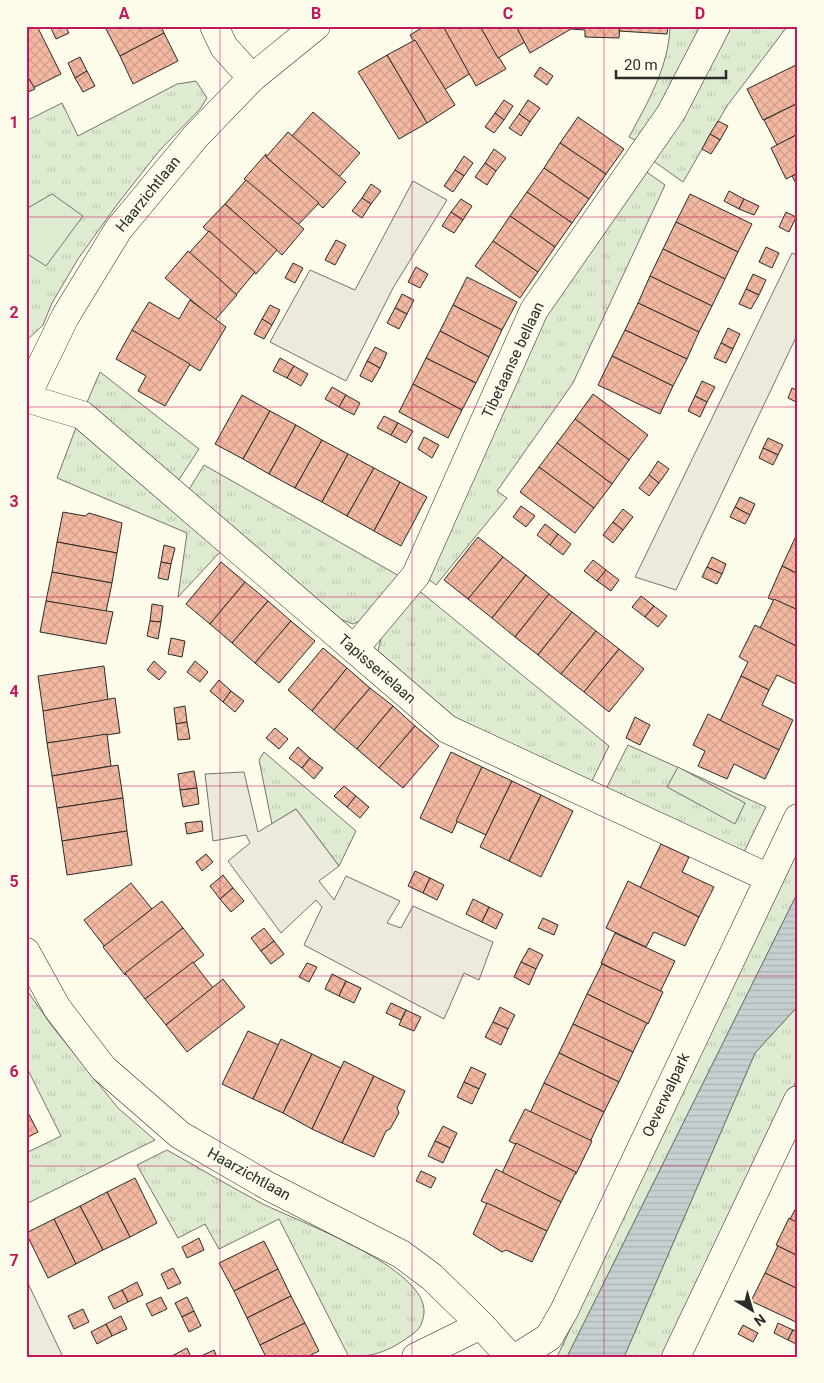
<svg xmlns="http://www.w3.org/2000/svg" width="824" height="1383" viewBox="0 0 824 1383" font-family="Roboto,sans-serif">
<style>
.grass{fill:url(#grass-tufts);stroke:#74746e}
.park{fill:#deebd1;stroke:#74746e}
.parking{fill:#eceadb;stroke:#74746e}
.water{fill:url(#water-rules);stroke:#74746e}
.building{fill:url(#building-cross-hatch);stroke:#2b2b2b}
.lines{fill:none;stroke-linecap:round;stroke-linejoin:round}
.street-casing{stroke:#2b2b2b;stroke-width:29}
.street{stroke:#fdfbea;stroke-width:28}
.grid{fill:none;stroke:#c2185b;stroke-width:1;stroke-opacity:0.55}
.labels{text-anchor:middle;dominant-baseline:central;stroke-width:4;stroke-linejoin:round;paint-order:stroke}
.street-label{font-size:15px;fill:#2b2b2b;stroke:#fdfbea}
.neatline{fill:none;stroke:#c2185b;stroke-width:2}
.grid-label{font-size:16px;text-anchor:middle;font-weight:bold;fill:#c2185b}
</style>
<defs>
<pattern id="grass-tufts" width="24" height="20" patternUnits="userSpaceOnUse" patternTransform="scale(1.25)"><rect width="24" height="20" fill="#deebd1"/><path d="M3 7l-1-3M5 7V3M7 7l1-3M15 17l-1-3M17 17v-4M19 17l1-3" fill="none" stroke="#bfcab4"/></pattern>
<pattern id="water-rules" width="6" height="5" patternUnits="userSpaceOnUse" patternTransform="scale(1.25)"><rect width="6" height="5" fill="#c7d0d0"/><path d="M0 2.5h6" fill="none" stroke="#abb3b3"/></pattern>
<pattern id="building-cross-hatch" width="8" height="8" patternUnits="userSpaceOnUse" patternTransform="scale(1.25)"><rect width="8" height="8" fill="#f2b8a0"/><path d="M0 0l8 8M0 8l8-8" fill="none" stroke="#d09e8a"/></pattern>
</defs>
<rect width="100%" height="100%" fill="#fdfbea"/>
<g class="grass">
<path d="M 670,26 L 703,26 L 660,114 L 637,141 L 629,137 C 648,102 669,66 670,26 Z"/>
<polygon points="730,26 784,26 786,28 727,106 683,182 652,160"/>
<polygon points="196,81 207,98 200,109 159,151 116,206 78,259 52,303 43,325 26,341 26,121 62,103 78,136 177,84"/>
<polygon points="644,170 665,185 573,383 497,491 507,498 436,585 423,575 542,318"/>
<polygon points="100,372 199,449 178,481 85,407"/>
<polygon points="77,425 222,550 178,597 187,533 57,478"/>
<polygon points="204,465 401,577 368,617 353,624 340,619 188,491"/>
<polygon points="417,589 609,746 589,787 459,724 378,651 382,634"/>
<polygon points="628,745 766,807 742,856 604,793"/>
<polygon points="264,752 356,831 339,866 296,809 272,824 259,760"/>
<polygon points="798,846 798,892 567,1357 557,1357"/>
<polygon points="26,989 52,1026 118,1108 155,1140 26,1204 26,1153 61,1136 26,1066"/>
<polygon points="798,1006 798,1077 664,1357 624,1357 755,1053"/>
<path d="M 167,1150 C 199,1168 231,1187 263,1204 C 297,1221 428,1268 424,1313 C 423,1321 421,1328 414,1333 C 393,1349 376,1357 349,1357 L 279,1219 L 219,1249 L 205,1224 L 178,1238 L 137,1165 Z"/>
</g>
<g class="park">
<polygon points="52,194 83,216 46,266 26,253 26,209"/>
<polygon points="678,767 745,803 735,824 667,787"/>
</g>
<g class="parking">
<polygon points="413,181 447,200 393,288 346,381 270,342 310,270 355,290"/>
<polygon points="792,253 798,256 798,333 676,590 635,577"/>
<polygon points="244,772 258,832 296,809 339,866 319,881 334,900 346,876 400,901 387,923 401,928 413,906 493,942 479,980 464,973 444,1019 304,945 322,907 316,900 281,933 228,861 250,843 246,835 213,841 205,774"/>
<polygon points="26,1279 63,1357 26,1357"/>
</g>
<polygon class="water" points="798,892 798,1006 755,1053 624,1357 567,1357"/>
<g class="building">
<polygon points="26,26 37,26 61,74 33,88 26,74"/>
<polygon points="50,26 65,26 69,33 56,39"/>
<polygon points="111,26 161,26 164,33 120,56 106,29"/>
<polygon points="425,26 443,26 471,73 444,90 410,35"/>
<polygon points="443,26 480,26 506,69 476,86"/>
<polygon points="480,26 516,26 525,42 498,58"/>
<polygon points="516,26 570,26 571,29 530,53"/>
<polygon points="570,26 620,26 619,38 585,37 585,30 571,29"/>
<polygon points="620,26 668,26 667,34 619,31"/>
<polygon points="164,33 178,61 133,84 120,56"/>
<polygon points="415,40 455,105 427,123 387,55"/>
<polygon points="387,55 427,123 399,139 358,72"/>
<polygon points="80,57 87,71 75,78 68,63"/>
<polygon points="798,64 798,103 763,120 747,89"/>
<polygon points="540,67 553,76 547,85 534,76"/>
<polygon points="87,71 95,86 83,92 75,78"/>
<polygon points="26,74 35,89 26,93"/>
<polygon points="504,100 513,106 504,120 495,113"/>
<polygon points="528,100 540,108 530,122 519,114"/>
<polygon points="798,103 798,134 777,145 764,120"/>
<polygon points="313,112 360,153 339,177 292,136"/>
<polygon points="495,113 504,120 494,133 485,127"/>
<polygon points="519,114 530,122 521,136 509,128"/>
<polygon points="578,117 624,149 606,174 560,143"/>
<polygon points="718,121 728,126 720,140 710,134"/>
<polygon points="288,132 346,182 323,208 266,157"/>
<polygon points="710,134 720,140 711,154 702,149"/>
<polygon points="798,134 798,173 786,179 771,148"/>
<polygon points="560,143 606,174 589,199 544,168"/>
<polygon points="494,149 506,158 496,171 485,163"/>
<polygon points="266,154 266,157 319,203 298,225 244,179"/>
<polygon points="464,156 473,163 464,176 455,170"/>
<polygon points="485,163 496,171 487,185 475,177"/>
<polygon points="544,168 589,199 572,223 527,192"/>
<polygon points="455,170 464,176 453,192 444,186"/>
<polygon points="798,173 798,187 792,176"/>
<polygon points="246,180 304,229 282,255 225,204"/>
<polygon points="371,184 381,191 371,204 362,198"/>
<polygon points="729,191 744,199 739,209 724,201"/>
<polygon points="527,192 572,223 555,247 510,216"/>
<polygon points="690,194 752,224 738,252 676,222"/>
<polygon points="362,198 371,204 362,218 352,211"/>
<polygon points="461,199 472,206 463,220 451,212"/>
<polygon points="744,199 759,206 754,215 739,209"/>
<polygon points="225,204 277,250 256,274 203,227"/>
<polygon points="451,212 463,220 454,233 442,226"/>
<polygon points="786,212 796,217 789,232 779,227"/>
<polygon points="510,216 555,247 538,272 493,241"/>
<polygon points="676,222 738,252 725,279 663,249"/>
<polygon points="209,231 255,272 236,295 189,253"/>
<polygon points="336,240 346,245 335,265 325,260"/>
<polygon points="493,241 538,272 520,298 475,266"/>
<polygon points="766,247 779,253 772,268 759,262"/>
<polygon points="663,249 725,279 712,306 650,276"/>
<polygon points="188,251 237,295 215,320 165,278"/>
<polygon points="293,263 303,268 295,283 285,278"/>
<polygon points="416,267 428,274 420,288 408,282"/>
<polygon points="753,274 766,280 759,295 746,289"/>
<polygon points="650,276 712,306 699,332 638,303"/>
<polygon points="467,277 517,302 502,330 453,305"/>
<polygon points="746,289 759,295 751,309 739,304"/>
<polygon points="402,294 414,300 407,314 395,308"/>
<polygon points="190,300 226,327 200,371 132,330 149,302 179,319"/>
<polygon points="638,303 699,332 687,359 625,330"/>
<polygon points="270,305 280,310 272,325 262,319"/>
<polygon points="453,305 502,330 489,357 440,331"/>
<polygon points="395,308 407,314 399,329 387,323"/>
<polygon points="262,319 272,325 264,339 254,334"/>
<polygon points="728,328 740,334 733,349 721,343"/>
<polygon points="132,330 190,364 165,406 138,391 146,376 116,359"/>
<polygon points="625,330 687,359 673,386 612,356"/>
<polygon points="440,331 489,357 476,383 426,358"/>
<polygon points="721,343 733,349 726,363 714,358"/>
<polygon points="375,347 387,353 380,368 367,361"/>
<polygon points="612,356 673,386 660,414 598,385"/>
<polygon points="280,358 294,366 287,378 273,371"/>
<polygon points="426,358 476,383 462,410 413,384"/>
<polygon points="367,361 380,368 372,382 360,376"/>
<polygon points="294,366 308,374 301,386 287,378"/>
<polygon points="702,381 715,387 707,402 695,396"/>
<polygon points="413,384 462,410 448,438 399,412"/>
<polygon points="332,387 346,395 339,407 325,399"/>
<polygon points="792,388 798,391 798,403 788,398"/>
<polygon points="593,394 648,435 629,460 575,419"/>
<polygon points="242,395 270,411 243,459 215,444"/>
<polygon points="346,395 360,403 354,415 339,407"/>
<polygon points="695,396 707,402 700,417 688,411"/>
<polygon points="270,411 296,425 269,474 243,459"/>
<polygon points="384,416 398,423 391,435 377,428"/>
<polygon points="575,419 629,460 612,484 557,443"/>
<polygon points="398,423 413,431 406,443 391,435"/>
<polygon points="296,425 322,440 295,488 269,474"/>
<polygon points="424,437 439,445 432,458 418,449"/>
<polygon points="768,438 783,445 778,455 763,448"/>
<polygon points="322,440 348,454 322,502 295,488"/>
<polygon points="557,443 612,484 594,508 539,467"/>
<polygon points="763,448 778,455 773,465 759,458"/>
<polygon points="348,454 374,468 347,516 322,502"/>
<polygon points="658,461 669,469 659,483 649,475"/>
<polygon points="539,467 594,508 575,533 520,492"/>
<polygon points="374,468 400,482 374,531 347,516"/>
<polygon points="649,475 659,483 649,496 639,488"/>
<polygon points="400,482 427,497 401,546 374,531"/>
<polygon points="740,497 755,504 750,515 735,507"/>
<polygon points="521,506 535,516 526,527 513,517"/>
<polygon points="735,507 750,515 745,524 730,517"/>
<polygon points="623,509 633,517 623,530 613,522"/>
<polygon points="63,512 85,516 89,513 122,523 117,553 57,542"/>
<polygon points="613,522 623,530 613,543 603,535"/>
<polygon points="545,524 558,534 550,545 537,535"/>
<polygon points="558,534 571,544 563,555 550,545"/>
<polygon points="796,536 798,537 798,574 782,566"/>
<polygon points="478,537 503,557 468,599 444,580"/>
<polygon points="57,542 117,553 112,583 52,572"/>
<polygon points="164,545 175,548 171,564 161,562"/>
<polygon points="503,557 526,575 492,618 468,599"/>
<polygon points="712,557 726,564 722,574 707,567"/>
<polygon points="593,560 606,570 597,581 584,571"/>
<polygon points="161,562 171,564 168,580 158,578"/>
<polygon points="221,562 245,582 210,624 186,604"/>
<polygon points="782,566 798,574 798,610 768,598"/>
<polygon points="707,567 722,574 717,584 702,577"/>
<polygon points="606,570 619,580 611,591 597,581"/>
<polygon points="52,572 112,583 106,612 46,601"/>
<polygon points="526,575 549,594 515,637 492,618"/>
<polygon points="245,582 268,601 232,643 210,624"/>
<polygon points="549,594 572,612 538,655 515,637"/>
<polygon points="641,596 654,606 645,617 632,607"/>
<polygon points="774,599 798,610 798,647 760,628"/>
<polygon points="46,601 113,612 106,644 40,632"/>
<polygon points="268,601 291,621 255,663 232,643"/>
<polygon points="152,604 163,606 161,622 150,621"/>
<polygon points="654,606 667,616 658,627 645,617"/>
<polygon points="572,612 596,631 561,674 538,655"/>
<polygon points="150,621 161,622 158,639 147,636"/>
<polygon points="291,621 315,641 279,683 255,663"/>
<polygon points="755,625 798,647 798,685 777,675 769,690 741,676 748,662 739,657"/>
<polygon points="596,631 619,649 584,692 561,674"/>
<polygon points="171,638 185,641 182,657 168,654"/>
<polygon points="323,648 347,668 312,711 288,690"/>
<polygon points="619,649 644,669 609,712 584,692"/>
<polygon points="154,661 166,672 159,680 147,670"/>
<polygon points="195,661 208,672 200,682 187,672"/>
<polygon points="104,666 108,700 43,711 38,676"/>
<polygon points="347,668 370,688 334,730 312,711"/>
<polygon points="741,676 769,690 762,705 793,720 779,750 720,721"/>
<polygon points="219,680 231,691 223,702 210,691"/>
<polygon points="370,688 393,706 357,749 334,730"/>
<polygon points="231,691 244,701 235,712 223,702"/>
<polygon points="115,698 120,733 47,743 43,711"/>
<polygon points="185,706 187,722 176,724 174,708"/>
<polygon points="393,706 415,726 379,768 357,749"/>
<polygon points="708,714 779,750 765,779 734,764 727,779 698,766 705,751 693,745"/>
<polygon points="635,717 650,725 640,745 626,738"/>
<polygon points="187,722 190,739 178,740 176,724"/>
<polygon points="415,726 439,746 403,788 379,768"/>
<polygon points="275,728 288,739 279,749 266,738"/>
<polygon points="107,734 111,766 52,776 47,743"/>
<polygon points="298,747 310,758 302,768 289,758"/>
<polygon points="451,752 482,767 452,833 420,818"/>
<polygon points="310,758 323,768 314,779 302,768"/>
<polygon points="118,765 123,798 57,808 52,776"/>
<polygon points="482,767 512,781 486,835 456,821"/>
<polygon points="194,771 197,788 180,790 178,774"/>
<polygon points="512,781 541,795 509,861 480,847"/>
<polygon points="344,786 356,796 347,807 334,796"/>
<polygon points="197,788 199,804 183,807 180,790"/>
<polygon points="541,795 573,811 541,877 509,861"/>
<polygon points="356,796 369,807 360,818 347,807"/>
<polygon points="123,798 127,831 62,841 57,808"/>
<polygon points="202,821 203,831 187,834 185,823"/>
<polygon points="127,831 132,865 67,875 62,841"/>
<polygon points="661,844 689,857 682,872 714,887 699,917 640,888"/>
<polygon points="206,854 213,862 202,871 196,862"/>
<polygon points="415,871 430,878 423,893 408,886"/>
<polygon points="223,875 233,888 220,899 210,886"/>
<polygon points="430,878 444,885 437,900 423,893"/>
<polygon points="628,881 699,917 685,946 654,932 646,947 606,928"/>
<polygon points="131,883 152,909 105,947 84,920"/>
<polygon points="233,888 244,901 231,912 220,899"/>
<polygon points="473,899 489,907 482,922 466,914"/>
<polygon points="162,901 183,928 125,975 103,947"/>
<polygon points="489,907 503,914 496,929 482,922"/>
<polygon points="543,918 558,925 554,935 538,928"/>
<polygon points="183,928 204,955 145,999 125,973"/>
<polygon points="264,928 274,941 261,951 251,938"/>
<polygon points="615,933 675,961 660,992 601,963"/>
<polygon points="274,941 284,954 271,964 261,951"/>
<polygon points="529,948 543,955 536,969 521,962"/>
<polygon points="193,962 213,988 166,1025 145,999"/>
<polygon points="521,962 536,969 529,985 514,977"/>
<polygon points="307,963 317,967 309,982 299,977"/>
<polygon points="602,964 663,992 648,1024 587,994"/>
<polygon points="332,974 346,981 339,996 325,989"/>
<polygon points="223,979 245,1007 187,1052 166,1025"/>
<polygon points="346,981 361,988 354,1003 339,996"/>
<polygon points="587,994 647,1023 633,1052 573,1024"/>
<polygon points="391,1003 406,1010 401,1020 386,1013"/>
<polygon points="500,1007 515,1015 508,1029 493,1022"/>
<polygon points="406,1010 421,1017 414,1031 399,1025"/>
<polygon points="493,1022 508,1029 501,1045 485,1037"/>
<polygon points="573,1024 633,1052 619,1082 559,1053"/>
<polygon points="248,1031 279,1045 253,1099 222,1084"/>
<polygon points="281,1039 312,1054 283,1113 253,1099"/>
<polygon points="559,1053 619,1082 604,1112 544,1083"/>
<polygon points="312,1054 341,1068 312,1129 283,1113"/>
<polygon points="344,1061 374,1076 342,1143 312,1129"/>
<polygon points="471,1067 486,1074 479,1089 464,1082"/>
<polygon points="374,1076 405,1091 397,1108 399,1113 390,1129 386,1131 374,1157 342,1143"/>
<polygon points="464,1082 479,1089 472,1104 457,1097"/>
<polygon points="544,1083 604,1112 590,1142 530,1113"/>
<polygon points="26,1109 38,1132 26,1138"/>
<polygon points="525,1109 592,1141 576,1174 509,1141"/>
<polygon points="443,1126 457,1133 450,1148 435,1141"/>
<polygon points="435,1141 450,1148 443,1163 428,1156"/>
<polygon points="516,1143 576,1172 561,1202 502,1173"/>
<polygon points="496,1169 561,1202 547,1231 481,1201"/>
<polygon points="421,1171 436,1178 431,1188 416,1181"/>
<polygon points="135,1178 157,1223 130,1237 107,1192"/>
<polygon points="107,1192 130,1237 103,1250 80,1206"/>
<polygon points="487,1203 547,1231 532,1262 506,1250 502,1252 473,1234"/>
<polygon points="798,1204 798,1223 790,1219"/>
<polygon points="80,1206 103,1250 76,1264 54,1219"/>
<polygon points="789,1218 798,1223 798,1256 776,1245"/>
<polygon points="54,1219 76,1264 48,1278 26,1233"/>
<polygon points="199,1238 204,1250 187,1258 182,1247"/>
<polygon points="264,1241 278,1269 234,1291 219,1263"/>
<polygon points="778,1246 798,1256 798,1289 765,1273"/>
<polygon points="173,1268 181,1283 168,1289 161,1274"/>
<polygon points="278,1269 291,1296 247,1318 234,1291"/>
<polygon points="765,1273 798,1289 798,1323 751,1301"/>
<polygon points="137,1282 143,1295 128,1302 122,1290"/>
<polygon points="122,1290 128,1302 114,1309 108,1297"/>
<polygon points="291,1296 305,1323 260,1345 247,1318"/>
<polygon points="161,1297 167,1309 152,1316 146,1304"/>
<polygon points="187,1297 194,1311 182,1317 175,1303"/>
<polygon points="83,1309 89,1322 74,1329 68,1316"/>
<polygon points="194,1311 201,1326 189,1332 182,1317"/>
<polygon points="121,1316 127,1329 112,1336 106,1324"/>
<polygon points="305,1323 319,1351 307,1357 266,1357 260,1345"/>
<polygon points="778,1323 793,1330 788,1340 774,1333"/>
<polygon points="106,1324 112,1336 97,1344 91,1332"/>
<polygon points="743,1325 758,1333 753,1342 738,1334"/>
<polygon points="793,1330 798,1332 798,1345 788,1340"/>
<polygon points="187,1348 191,1357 170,1357 185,1349"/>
<polygon points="214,1350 217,1357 202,1357 201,1356"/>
</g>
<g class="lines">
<g class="street-casing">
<g id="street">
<polyline points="214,26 224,47 252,78"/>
<polyline points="26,397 65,317 118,230 196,136 252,78 316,26"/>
<polyline points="26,398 82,415 447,729 769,878"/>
<polyline points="354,649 416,575 534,310 671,113 716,26"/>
<polyline points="26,952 57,1008 103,1068 180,1135 268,1186 401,1254 432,1277 481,1325 510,1357"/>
<polyline points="416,1357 481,1325"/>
<polyline points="517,1357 549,1337 564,1311 798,818"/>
<polyline points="676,1357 798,1100"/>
</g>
</g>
<use href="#street" class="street"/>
</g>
<path class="grid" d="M 220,26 L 220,1357M 412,26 L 412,1357M 604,26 L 604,1357M 26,217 L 798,217M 26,407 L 798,407M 26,597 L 798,597M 26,786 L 798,786M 26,976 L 798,976M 26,1166 L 798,1166"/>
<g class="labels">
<g class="street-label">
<text transform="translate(148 194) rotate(-51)">Haarzichtlaan</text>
<text transform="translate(513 360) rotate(-65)">Tibetaanse bellaan</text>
<text transform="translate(377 669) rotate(41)">Tapisserielaan</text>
<text transform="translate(666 1095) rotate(-65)">Oeverwalpark</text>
<text transform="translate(249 1174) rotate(29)">Haarzichtlaan</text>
</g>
</g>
<rect width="824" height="1383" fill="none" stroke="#fdfbea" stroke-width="55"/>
<g transform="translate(752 1310) rotate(142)" stroke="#fdfbea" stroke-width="4" paint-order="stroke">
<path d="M0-4L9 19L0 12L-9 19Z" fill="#2b2b2b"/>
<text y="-8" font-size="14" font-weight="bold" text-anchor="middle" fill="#2b2b2b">N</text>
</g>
<path d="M616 70v8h110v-8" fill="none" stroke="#2b2b2b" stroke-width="2.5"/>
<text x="624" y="70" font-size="15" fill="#2b2b2b" stroke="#fdfbea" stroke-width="4" paint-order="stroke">20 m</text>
<rect x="28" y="28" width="768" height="1328" class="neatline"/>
<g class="grid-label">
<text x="124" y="19">A</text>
<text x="316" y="19">B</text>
<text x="508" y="19">C</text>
<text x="700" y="19">D</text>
<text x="14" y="128">1</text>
<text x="14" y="318">2</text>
<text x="14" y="507">3</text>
<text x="14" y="697">4</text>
<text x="14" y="887">5</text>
<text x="14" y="1077">6</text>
<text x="14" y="1266">7</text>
</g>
</svg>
